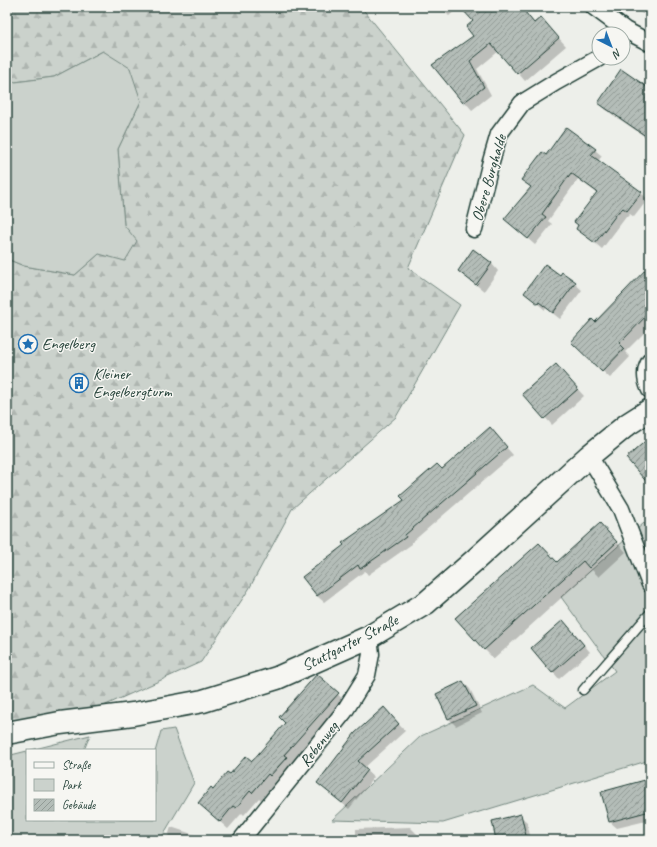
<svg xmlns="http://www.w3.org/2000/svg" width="657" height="847" viewBox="0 0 657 847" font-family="Caveat,sans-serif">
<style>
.forest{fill:url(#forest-firs);stroke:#758880}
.green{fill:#cbd2cc;stroke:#758880}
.shadow{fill:#0003}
.building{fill:url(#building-hatch);stroke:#1f3d34}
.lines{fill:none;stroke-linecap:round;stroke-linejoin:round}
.lane-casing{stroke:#1f3d34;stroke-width:11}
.street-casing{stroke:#1f3d34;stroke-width:19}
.secondary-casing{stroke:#1f3d34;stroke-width:25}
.lane{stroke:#f6f6f2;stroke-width:8}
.street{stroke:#f6f6f2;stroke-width:16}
.secondary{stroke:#f6f6f2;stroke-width:22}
.labels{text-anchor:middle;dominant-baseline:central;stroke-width:3;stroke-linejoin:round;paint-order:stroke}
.street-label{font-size:16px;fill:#1f3d34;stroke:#f6f6f2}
.poi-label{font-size:16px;fill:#1f3d34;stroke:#f6f6f2;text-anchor:start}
</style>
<defs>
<pattern id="forest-firs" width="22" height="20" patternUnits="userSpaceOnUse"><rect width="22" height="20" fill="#cbd2cc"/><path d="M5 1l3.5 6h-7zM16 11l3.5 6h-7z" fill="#aeb5b0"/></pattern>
<pattern id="building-hatch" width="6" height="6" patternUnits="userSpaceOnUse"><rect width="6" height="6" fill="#b4bdb8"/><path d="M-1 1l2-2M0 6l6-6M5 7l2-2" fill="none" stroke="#929b96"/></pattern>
</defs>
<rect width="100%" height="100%" fill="#edefea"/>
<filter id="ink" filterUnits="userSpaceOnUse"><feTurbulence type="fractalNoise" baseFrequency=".025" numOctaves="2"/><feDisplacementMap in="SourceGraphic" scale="8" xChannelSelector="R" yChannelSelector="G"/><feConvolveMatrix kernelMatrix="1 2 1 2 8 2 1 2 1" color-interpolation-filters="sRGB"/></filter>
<g filter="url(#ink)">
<polygon class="forest" points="7,7 361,7 465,135 408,268 460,305 396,417 292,509 249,589 201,662 88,713 7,726 7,259 24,266 75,275 99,254 124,225 118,149 141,101 103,51 54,77 7,83"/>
<g class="green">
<polygon points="103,51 130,68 141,101 118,149 124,225 137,241 125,261 99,254 75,275 24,266 7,259 7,83 54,77"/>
<polygon points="644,523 650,532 650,760 443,823 332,820 421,736 533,685 565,708 615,671 561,597"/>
<polygon points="174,729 194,783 160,840 10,840 7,834 7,756 27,751 27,820 155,820 155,752 161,731"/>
<polygon points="90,735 84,750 31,750"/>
</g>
<g class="shadow">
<polygon points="440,7 459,7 449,16"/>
<polygon points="462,7 521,7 535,24 541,18 566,46 525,81 499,51 477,69 491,95 472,110 433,65 474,36 475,21"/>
<polygon points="631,7 646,7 643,14"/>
<polygon points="650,90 650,140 606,110 599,103"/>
<polygon points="595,150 602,156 598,161 641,193 648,199 634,217 630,214 627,217 626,217 602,249 577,228 597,193 578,179 548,221 552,224 535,245 512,225 531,188 522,180 546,156"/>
<polygon points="474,251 492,264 498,271 484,291 466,277 459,271"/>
<polygon points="650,264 650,327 625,352 630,357 610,378 572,342 596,324 644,273 643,271"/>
<polygon points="562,273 582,290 560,319 546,308 545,310 525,293 560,276"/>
<polygon points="562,372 584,396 552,425 524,394"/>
<polygon points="496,436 513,455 411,543 412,544 368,575 365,571 324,602 317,596 442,470"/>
<polygon points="600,524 626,552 599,577 592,570 494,659 484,649 557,563"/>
<polygon points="570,628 590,652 559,679 553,672"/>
<polygon points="318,676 346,702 292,763 294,765 279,784 276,782 261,800 259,798 244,815 242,813 228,829 199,803 231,776 252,763 286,723"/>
<polygon points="463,682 470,689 482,713 456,726 449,719 437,695"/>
<polygon points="390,715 405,731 364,768 374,777 349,809 318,783"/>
<polygon points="645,781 650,787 650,820 617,828 610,822"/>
<polygon points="520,816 527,822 531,840 497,840"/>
<polygon points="171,827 195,835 200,840 167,840"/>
<polygon points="410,827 420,837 420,840 356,840 356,829"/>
<polygon points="121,838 123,840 115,840"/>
<polygon points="274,838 291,839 293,840 274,840"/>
</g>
<g class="building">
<polygon points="460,7 521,7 534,23 541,17 559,38 517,74 491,44 470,61 484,87 463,103 432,65 473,36 466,27 473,21"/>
<polygon points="621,69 650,89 650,139 598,103"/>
<polygon points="566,127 596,149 591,155 642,192 627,211 623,208 620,211 619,211 595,243 576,229 578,225 574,222 597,192 571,173 542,214 546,217 528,239 504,219 531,187 521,180 542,152 546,155"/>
<polygon points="473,249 492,263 476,285 458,271"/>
<polygon points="545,264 560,275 562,272 576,282 553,313 539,302 538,304 524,293"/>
<polygon points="650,265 650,312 619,344 624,349 602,372 571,342 592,319 595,322"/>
<polygon points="556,364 578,389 544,419 522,394"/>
<polygon points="490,427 507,447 405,535 406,537 360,569 358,565 317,596 302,577 344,545 342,543 404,500 400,496 437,464 442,469"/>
<polygon points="650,437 650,486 626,458"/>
<polygon points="600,523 617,542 589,568 583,561 484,650 455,618 539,543 557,562"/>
<polygon points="563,620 584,645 552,673 531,648"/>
<polygon points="317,674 339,693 284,755 287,757 270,776 268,774 252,793 250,791 236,808 233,806 220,822 198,803 211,787 213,789 227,772 230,774 246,756 252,761 285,723 279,717"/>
<polygon points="463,681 476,706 448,719 436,694"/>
<polygon points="384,707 399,724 358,761 368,770 342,803 317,783 355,733"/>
<polygon points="645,780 650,799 650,811 609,822 601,792"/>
<polygon points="521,814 527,840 496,840 492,821"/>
</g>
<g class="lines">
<g class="lane-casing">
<polyline id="lane" points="583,690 650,613"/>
</g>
<g class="street-casing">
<g id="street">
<polyline points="594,7 625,30 650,43"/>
<polyline points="474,229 490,165 499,134 522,103 556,82 599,58"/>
<path d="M 650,361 C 644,371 645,380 650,390"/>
<polyline points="589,456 621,509 650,584"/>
<polyline points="241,840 344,712 367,675 371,654 369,637"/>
</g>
</g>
<g class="secondary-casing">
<polyline id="secondary" points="7,733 60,723 133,714 203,701 277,678 369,637 426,603 475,560 589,456 628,424 650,410"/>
</g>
<use href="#lane" class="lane"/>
<use href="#street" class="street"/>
<use href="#secondary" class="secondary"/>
</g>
</g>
<defs>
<g id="sight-ring" transform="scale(1)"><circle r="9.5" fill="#f6f6f2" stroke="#1f6fb2" stroke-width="1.5"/><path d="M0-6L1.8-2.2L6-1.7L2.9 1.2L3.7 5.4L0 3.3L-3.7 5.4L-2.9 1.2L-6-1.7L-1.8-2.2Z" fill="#1f6fb2"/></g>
<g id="building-ring" transform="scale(1)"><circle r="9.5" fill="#f6f6f2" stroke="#1f6fb2" stroke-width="1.5"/><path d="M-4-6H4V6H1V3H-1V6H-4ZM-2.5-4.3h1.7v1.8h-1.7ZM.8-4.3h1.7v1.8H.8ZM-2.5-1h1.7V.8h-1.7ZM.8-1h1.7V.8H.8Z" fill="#1f6fb2"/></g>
</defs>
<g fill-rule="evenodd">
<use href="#sight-ring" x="28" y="344"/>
<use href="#building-ring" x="79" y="383"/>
</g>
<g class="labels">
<g class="street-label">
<text transform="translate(489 178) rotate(-74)">Obere Burghalde</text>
<text transform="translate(350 643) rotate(-27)">Stuttgarter Straße</text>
<text transform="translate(319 744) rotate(-52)">Rebenweg</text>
</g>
<g class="poi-label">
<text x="42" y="344">Engelberg</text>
<text x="93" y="374">Kleiner<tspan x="93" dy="18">Engelbergturm</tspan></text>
</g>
</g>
<rect width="657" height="847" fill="none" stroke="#f6f6f2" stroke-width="24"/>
<rect x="12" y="12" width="633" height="823" fill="none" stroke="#1f3d34" stroke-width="1.5" filter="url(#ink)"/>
<rect x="26" y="749" width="130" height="72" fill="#f6f6f2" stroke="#a0aca6"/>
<rect x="34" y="762" width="20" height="6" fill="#f6f6f2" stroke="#a0aca6"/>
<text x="62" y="769" font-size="12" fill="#1f3d34">Straße</text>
<rect x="34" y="779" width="20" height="12" fill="#cbd2cc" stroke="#a0aca6"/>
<text x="62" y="789" font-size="12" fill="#1f3d34">Park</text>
<rect x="34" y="799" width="20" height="12" fill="url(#building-hatch)" stroke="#a0aca6"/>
<text x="62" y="809" font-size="12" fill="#1f3d34">Gebäude</text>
<g transform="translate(611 46) rotate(138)"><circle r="19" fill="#f6f6f2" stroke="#a0aca6"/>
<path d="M0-3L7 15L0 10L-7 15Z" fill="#1f6fb2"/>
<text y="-6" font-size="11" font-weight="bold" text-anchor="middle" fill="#1f3d34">N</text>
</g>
</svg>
